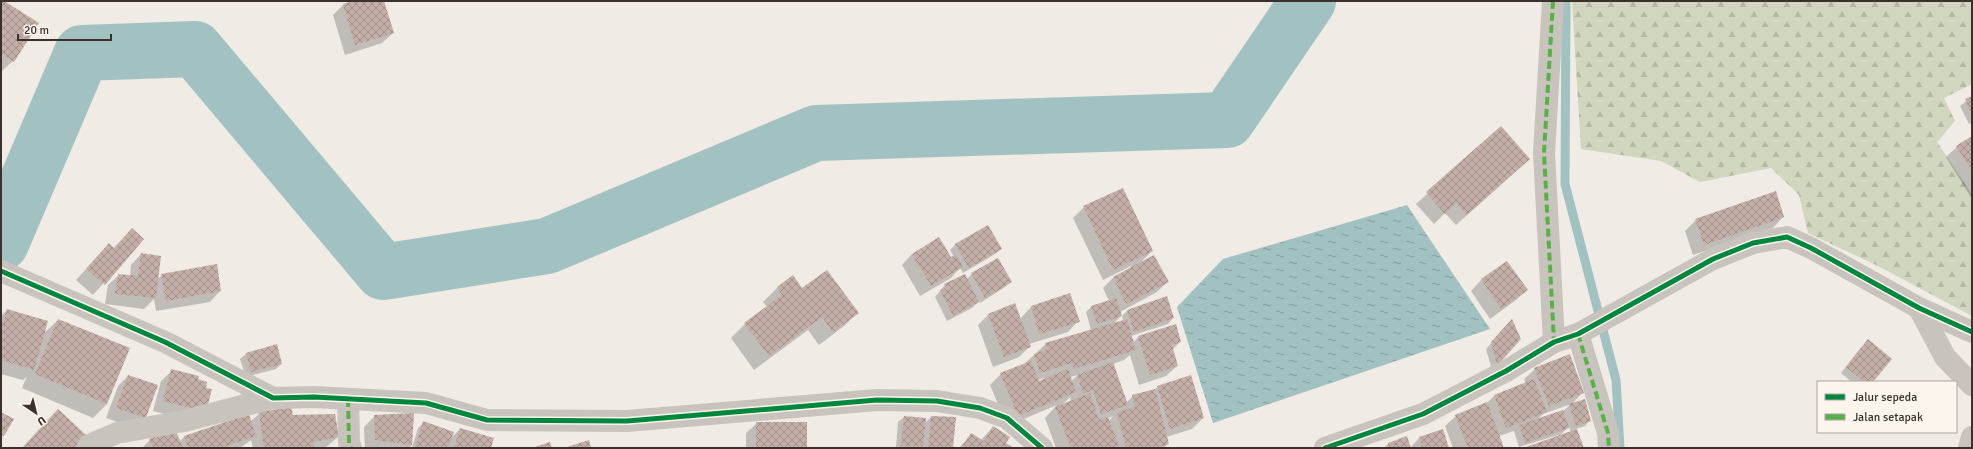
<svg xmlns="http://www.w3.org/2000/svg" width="1973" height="449" viewBox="0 0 1973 449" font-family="Signika,sans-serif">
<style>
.forest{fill:url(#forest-firs)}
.water{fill:url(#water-ripples)}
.shadow{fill:#0003;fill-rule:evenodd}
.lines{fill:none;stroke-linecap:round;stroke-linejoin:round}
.stream{stroke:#a1c2c1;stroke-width:9}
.river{stroke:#a1c2c1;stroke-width:56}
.building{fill:url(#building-cross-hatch)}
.minor{stroke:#c9c3be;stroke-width:22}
.quiet{stroke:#57b246;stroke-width:4;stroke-dasharray:8 4;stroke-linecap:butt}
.cycleway-casing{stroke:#fbf5ee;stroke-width:8}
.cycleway{stroke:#00873e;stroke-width:5}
</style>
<defs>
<pattern id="forest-firs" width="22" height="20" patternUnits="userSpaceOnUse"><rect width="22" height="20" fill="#d1d6bf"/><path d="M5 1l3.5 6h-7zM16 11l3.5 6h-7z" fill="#b4b8a4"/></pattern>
<pattern id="water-ripples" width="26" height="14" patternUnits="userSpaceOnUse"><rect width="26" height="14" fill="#a1c2c1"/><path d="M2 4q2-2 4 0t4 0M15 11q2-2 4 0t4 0" fill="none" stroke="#849e9d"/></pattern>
<pattern id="building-cross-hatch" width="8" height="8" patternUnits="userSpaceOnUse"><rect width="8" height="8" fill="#c3afa7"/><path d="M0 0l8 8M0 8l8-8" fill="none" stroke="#a08f88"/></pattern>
</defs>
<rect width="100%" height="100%" fill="#f0ebe5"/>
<polygon class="forest" points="1572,1 1972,1 1972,84 1944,98 1955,121 1937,142 1972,194 1972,316 1878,266 1808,233 1799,195 1771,168 1700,182 1661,161 1581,149"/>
<polygon class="water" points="1407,205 1490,329 1213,423 1177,307 1223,259"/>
<g class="shadow">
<polygon points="1,1 13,61 2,71 1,71"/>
<polygon points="356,1 383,1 393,33 382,43 345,55 333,15 343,5"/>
<polygon points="1972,97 1972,123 1969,124 1960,106"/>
<polygon points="1501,128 1518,169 1456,225 1445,213 1434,224 1416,204"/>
<polygon points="1972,137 1972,199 1946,157 1957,147"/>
<path d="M 1084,207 L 1152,251 L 1139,264 L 1167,282 L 1157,292 L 1120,312 L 1121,316 L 1113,324 L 1123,321 L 1122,316 L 1127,311 L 1173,318 L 1168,324 L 1131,336 L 1133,343 L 1138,337 L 1180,342 L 1172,350 L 1177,366 L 1166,376 L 1139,385 L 1130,355 L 1124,360 L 1113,364 L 1126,403 L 1133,396 L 1154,390 L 1158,387 L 1203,418 L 1192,429 L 1166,437 L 1168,444 L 1164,448 L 1056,448 L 1045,418 L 1057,405 L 1007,426 L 990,385 L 1001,374 L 1024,364 L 1046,344 L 1091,330 L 1086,312 L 1091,307 L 1109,301 L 1103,288 L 1113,278 L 1132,268 L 1131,266 L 1103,280 L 1073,218 ZM 1078,375 L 1071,381 L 1070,377 ZM 1044,378 L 1045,380 L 1039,382 L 1038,380 ZM 1070,397 L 1071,401 L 1062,405 ZM 1113,416 L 1109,421 L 1108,418 Z"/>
<polygon points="1783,217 1773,228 1693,255 1685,231 1696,220"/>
<polygon points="988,226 1001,249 995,254 963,273 960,268 951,278 920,296 902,265 912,254 951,259 954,257 950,250 955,245"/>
<polygon points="143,239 93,295 76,280 109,244 114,249"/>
<polygon points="141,254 157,280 162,275 216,266 220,291 210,302 156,311 154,299 144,309 105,304 108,285 119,275 130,276 131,265"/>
<polygon points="1506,262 1526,290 1516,300 1490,319 1471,291 1481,280"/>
<polygon points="972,274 1010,282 1005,287 980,303 979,301 972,308 947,321 935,297 945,285 967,279"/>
<polygon points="792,277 801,290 858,312 844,326 819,345 808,330 754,370 731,338 745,324 767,307 763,302 777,288"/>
<polygon points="1031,307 1078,321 1068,332 1029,344 1029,347 1019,357 993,367 978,325 989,314 1020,319"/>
<polygon points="7,310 43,334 58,320 107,404 93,418 22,388 27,376 23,380 1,374 1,316"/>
<polygon points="1507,326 1520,339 1492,370 1486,349"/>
<polygon points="276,346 281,364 276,369 246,377 240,359 246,354"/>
<polygon points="1862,346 1871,382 1852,382 1841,373"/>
<path d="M 1535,369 L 1583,392 L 1571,405 L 1590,420 L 1585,426 L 1576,429 L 1582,448 L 1525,448 L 1559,437 L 1558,435 L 1519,447 L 1514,431 L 1499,436 L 1503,448 L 1453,448 L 1445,426 L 1456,416 L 1486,404 L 1494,396 L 1526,384 L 1524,379 ZM 1571,404 L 1563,411 L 1537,420 L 1543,414 ZM 1569,427 L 1571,432 L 1559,436 Z"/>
<polygon points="172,371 197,380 204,388 194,422 153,411 161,381"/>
<polygon points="128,376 145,417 134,428 106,418 118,386"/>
<polygon points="260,413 292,416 338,437 325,448 253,448 251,440 240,448 145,448 144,446 150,440 179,442 185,436 250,422"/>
<polygon points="413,414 412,445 409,448 365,448 364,427 375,416"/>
<polygon points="904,417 925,423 931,417 952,448 923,448 924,446 921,448 896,448 898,422"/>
<polygon points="424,423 450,439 460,429 490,448 412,448 418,428"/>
<polygon points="757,423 806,448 746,448 746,433"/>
<polygon points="993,427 1005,443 1013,448 959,448 972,434 981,440"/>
<polygon points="1442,430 1448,448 1384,448 1388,444 1410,448 1419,438"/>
</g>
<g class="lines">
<polyline class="stream" points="1566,1 1565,184 1616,380 1620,448"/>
<polyline class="river" points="1,243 82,53 195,49 383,272 547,246 816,133 1227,120 1308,1"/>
</g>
<g class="building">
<polygon points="1,1 4,1 39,23 14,62 1,53"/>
<polygon points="352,1 384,1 394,33 355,45 343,4"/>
<polygon points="1972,96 1972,115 1965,99"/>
<polygon points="1501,126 1530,159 1467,215 1456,203 1445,214 1426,192"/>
<polygon points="1972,136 1972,171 1956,146"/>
<polygon points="1123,188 1153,251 1113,270 1083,206"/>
<polygon points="1776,191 1784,217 1704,245 1695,219"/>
<polygon points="988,225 1002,249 969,268 955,244"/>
<polygon points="132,228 144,239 105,285 86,269 109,243 114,248"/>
<polygon points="939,237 951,257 956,255 963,267 931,286 912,254"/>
<polygon points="141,253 161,256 156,298 115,294 118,274 138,276"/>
<polygon points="1154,255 1169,282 1126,304 1113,277"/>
<polygon points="998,258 1012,282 985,298 971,273"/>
<polygon points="1507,261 1528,290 1501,309 1481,279"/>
<polygon points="217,264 221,291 166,301 161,274"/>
<polygon points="827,270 859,313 833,332 822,317 769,356 744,323 782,295 777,287 793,275 802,288"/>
<polygon points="965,274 979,302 953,316 940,290 946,288 944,284"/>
<polygon points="1070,293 1080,322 1039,334 1031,306"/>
<polygon points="1167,296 1174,318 1134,332 1127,310"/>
<polygon points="1116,298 1122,316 1097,324 1091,306"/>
<polygon points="1015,303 1031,347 1004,357 988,314"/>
<polygon points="7,309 48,321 34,370 1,360 1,328"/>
<polygon points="58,319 130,348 107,404 35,374"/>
<polygon points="1127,319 1136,350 1074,369 1072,363 1040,373 1034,354 1047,349 1045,343"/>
<polygon points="1512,319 1521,339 1497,366 1491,342"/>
<polygon points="1176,324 1181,342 1172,345 1178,366 1150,375 1138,336"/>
<polygon points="1868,339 1892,359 1873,382 1864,382 1846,367"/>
<polygon points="277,344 282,364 251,372 246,353"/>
<polygon points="1570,354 1584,393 1549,406 1534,368"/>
<polygon points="1031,361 1039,381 1068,369 1076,392 1018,416 1000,373"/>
<polygon points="1113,362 1128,405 1101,414 1093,390 1083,394 1077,375"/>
<polygon points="171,369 199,376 198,379 207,382 206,388 212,389 206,412 163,401"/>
<polygon points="128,375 158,385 146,418 116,408"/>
<polygon points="1191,375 1204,418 1170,429 1157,386"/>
<polygon points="1534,379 1547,412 1506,428 1494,395"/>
<polygon points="1155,389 1169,444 1155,448 1126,448 1117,412 1135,407 1132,395"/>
<polygon points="1090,393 1099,420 1108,417 1119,445 1112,448 1071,448 1055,407"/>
<polygon points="1585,399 1591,421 1576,426 1569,404"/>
<polygon points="1487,402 1504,448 1468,448 1455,415"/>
<polygon points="291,407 293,415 335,414 339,437 313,442 314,448 264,448 259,412"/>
<polygon points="58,409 87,436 76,448 22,448"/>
<polygon points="1563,410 1569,428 1525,443 1519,425"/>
<polygon points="1,412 14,419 4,436 1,435"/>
<polygon points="414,413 412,445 375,440 374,415"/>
<polygon points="249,414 256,436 221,448 188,448 184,436"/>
<polygon points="904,416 926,418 923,447 901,446"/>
<polygon points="931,416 956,417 953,448 928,448"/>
<polygon points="423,421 454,432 448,448 415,448"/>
<rect x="756" y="422" width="51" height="26"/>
<polygon points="993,426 1010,437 1006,443 1014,448 961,448 971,433 984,441"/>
<polygon points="460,428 494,438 491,448 454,448"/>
<polygon points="175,429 183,448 153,448 149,439"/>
<polygon points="1443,429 1449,448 1422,448 1419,437"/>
<polygon points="1577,429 1584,448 1523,448"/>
<polygon points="1407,436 1411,448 1389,448 1388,443"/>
<polygon points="589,440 591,448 564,448"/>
<polygon points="550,442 552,448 532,448"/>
</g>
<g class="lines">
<g class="minor">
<polyline points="1553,1 1544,153 1554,342"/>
<polyline points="1,271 165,342 273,398 314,397 426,403 487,420 627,421 877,400 937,401 980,408 1007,418 1042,448"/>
<polyline points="1919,308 1945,357 1972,385"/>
<polyline points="1578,334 1608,433 1609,448"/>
<polyline points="348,399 349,443 351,448"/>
<polyline points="87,448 89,445 117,433 184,421 273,398"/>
<polyline points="1325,448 1423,414 1506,371 1554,342 1578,334 1713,259 1753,243 1787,237 1811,248 1919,308 1972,332"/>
<polyline points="1969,448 1972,437"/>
</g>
<g class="quiet">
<polyline points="1553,1 1544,153 1554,342"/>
<polyline points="1578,334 1608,433 1609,448"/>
<polyline points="348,399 349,443 351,448"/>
</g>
<g class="cycleway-casing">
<g id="cycleway">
<polyline points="1,271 165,342 273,398 314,397 426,403 487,420 627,421 877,400 937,401 980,408 1007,418 1042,448"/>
<polyline points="1325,448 1423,414 1506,371 1554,342 1578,334 1713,259 1753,243 1787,237 1811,248 1919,308 1972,332"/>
</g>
</g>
<use href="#cycleway" class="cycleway"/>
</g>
<rect width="1973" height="449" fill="none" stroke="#3b302b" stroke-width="4"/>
<rect x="1817" y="381" width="140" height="52" fill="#fbf5ee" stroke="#aea6a0"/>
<rect x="1825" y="394" width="20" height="6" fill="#00873e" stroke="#aea6a0"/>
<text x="1853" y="401" font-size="12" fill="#3b302b">Jalur sepeda</text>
<rect x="1825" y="414" width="20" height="6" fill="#57b246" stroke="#aea6a0"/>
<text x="1853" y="421" font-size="12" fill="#3b302b">Jalan setapak</text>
<g transform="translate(36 413) rotate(145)" stroke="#fbf5ee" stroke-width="3" paint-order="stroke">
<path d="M0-3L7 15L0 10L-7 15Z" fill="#3b302b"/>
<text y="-6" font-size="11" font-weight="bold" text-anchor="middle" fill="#3b302b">U</text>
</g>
<path d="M18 34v6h93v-6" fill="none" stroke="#3b302b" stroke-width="2"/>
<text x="24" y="34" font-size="12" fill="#3b302b" stroke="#fbf5ee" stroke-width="3" paint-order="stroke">20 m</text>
</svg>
